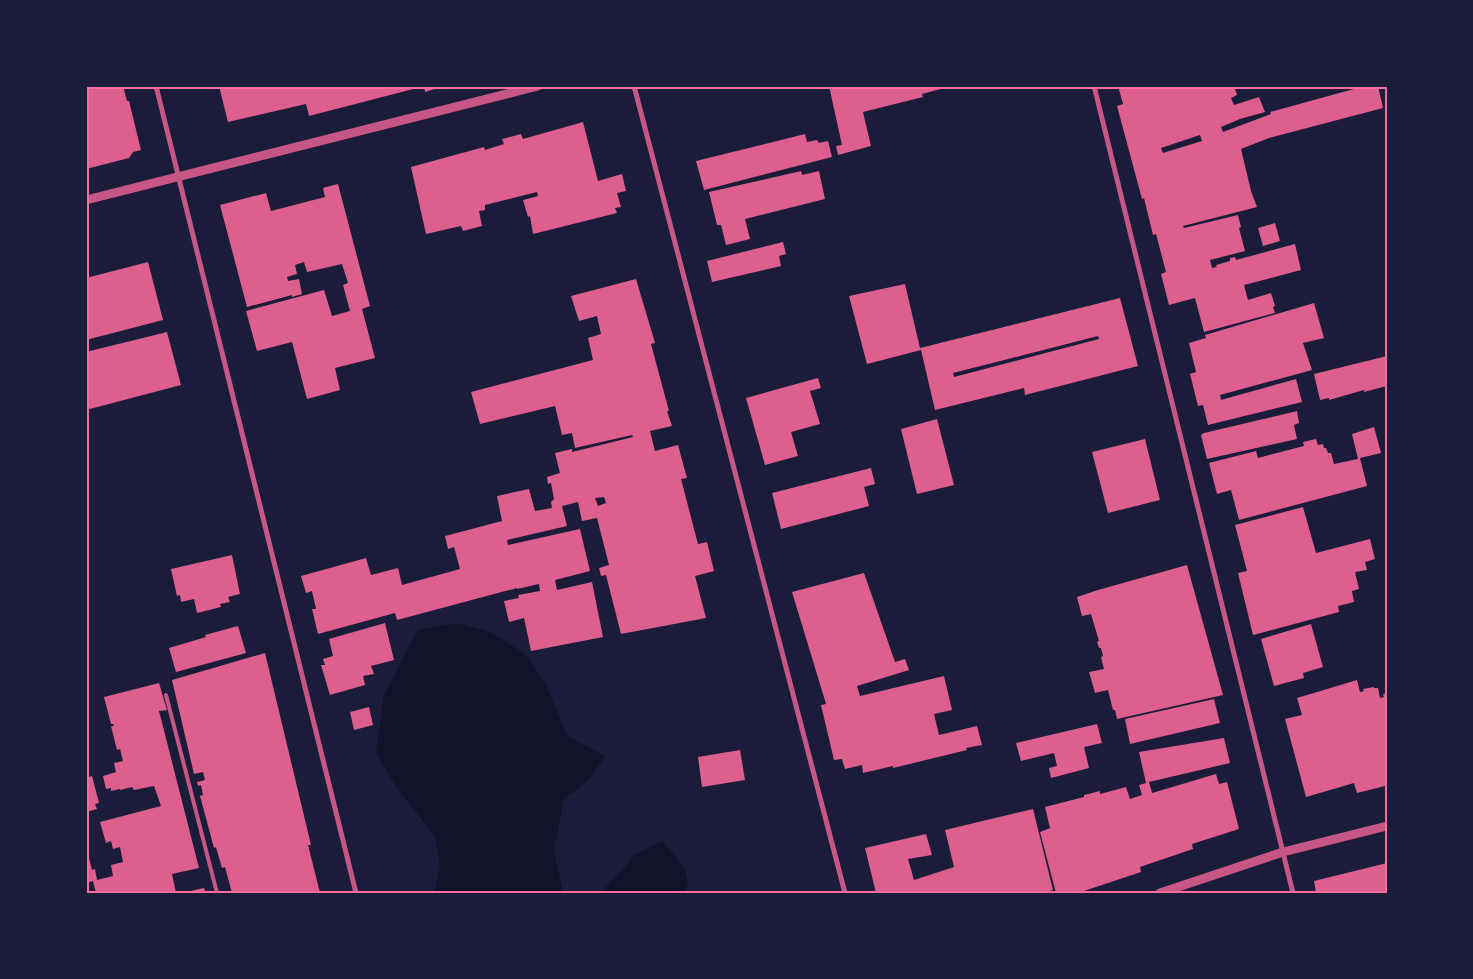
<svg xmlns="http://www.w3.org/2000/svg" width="1473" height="979" viewBox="0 0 1473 979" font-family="'Times New Roman',serif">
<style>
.water{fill:#12122b}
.building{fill:#dd5f8e;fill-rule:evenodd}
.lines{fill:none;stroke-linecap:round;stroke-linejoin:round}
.service{stroke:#c65784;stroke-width:4}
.minor{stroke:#c65784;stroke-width:5}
.tertiary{stroke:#c65784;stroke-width:9}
.neatline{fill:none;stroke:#ff6b9d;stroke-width:2}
</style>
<rect width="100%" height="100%" fill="#1b1b3a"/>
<g class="water">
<polygon points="457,623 490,632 525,654 545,683 567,736 605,756 589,780 564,799 554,849 563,893 434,893 440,866 435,837 397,788 376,753 384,695 418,630"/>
<path d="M 662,841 C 675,855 693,872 686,893 L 601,893 L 635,855 Z"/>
</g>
<g class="building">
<polygon points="86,86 123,86 127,101 129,101 141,150 133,152 129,158 86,169"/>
<polygon points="219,86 421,86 421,87 309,116 306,104 228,122"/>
<polygon points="424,86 441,86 441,87 425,92"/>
<polygon points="829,86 948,86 948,87 922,94 923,97 863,112 871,146 838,155 836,146 842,145"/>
<path d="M 1118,86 L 1229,86 L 1229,88 L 1234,86 L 1237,95 L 1231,98 L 1234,105 L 1259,97 L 1265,112 L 1240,119 L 1221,127 L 1223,132 L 1271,114 L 1270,112 L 1365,86 L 1378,86 L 1383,108 L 1269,138 L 1241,149 L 1251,191 L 1257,207 L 1183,226 L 1184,228 L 1238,215 L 1241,227 L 1239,228 L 1245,251 L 1210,260 L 1212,268 L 1217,267 L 1216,265 L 1230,261 L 1230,258 L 1235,257 L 1236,260 L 1295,244 L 1301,270 L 1244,285 L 1248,300 L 1271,293 L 1275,306 L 1273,307 L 1275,313 L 1204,332 L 1195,298 L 1169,305 L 1161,274 L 1166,272 L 1156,234 L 1153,235 L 1144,198 L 1142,199 L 1117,106 L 1123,104 ZM 1200,135 L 1202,141 L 1163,153 L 1161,148 Z"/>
<polygon points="583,122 598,181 622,174 626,191 617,193 621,207 615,208 617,213 533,234 530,216 528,217 523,200 538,196 537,192 485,205 485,210 479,211 482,226 463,231 461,226 426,234 411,167 484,147 485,150 504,144 502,139 521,134 523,139"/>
<polygon points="805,134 807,142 817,140 819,143 828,141 832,157 704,190 696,161"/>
<polygon points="801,171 802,175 819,171 825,199 745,219 750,239 726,245 721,225 717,225 709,192"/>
<polygon points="338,184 370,306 362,309 375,358 335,368 340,390 307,399 292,342 257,351 246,311 324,290 332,316 350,311 343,285 348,283 342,264 307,272 304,262 295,265 297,274 287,277 288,281 299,279 302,294 292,297 292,295 247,307 220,205 266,193 271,211 325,197 323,188"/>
<polygon points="1275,223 1280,241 1263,246 1258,228"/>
<polygon points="783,242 786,254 779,256 781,266 712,282 707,261"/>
<polygon points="148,262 163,320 86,340 86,278"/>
<path d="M 636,279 L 655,343 L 651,344 L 669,411 L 667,411 L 672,426 L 650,431 L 655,451 L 678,445 L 687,478 L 681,479 L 698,544 L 707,542 L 714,571 L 695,576 L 706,618 L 621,634 L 606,575 L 601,576 L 599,568 L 609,565 L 597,518 L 582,521 L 578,502 L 562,506 L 567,526 L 507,540 L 508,545 L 580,529 L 590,571 L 555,580 L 557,590 L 592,582 L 603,637 L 531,651 L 524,618 L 509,622 L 504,601 L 519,598 L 518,595 L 540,591 L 539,584 L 517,589 L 517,588 L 397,620 L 395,613 L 318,634 L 312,609 L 316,609 L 312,591 L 306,593 L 301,576 L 366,558 L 371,575 L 398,568 L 402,585 L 460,569 L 454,547 L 448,549 L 445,536 L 502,521 L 497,496 L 529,489 L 535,511 L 552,508 L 551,502 L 554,499 L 551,483 L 548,484 L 547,477 L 560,473 L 555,453 L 572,449 L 572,452 L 633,437 L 632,435 L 575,448 L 572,433 L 562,435 L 555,406 L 480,424 L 471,392 L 593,360 L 588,338 L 601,334 L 597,316 L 579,321 L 571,296 ZM 604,497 L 606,503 L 598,506 L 595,498 Z"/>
<path d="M 905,284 L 920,348 L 1120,298 L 1138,366 L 1025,395 L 1024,388 L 935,410 L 921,350 L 867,364 L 849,296 ZM 1098,336 L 1099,339 L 954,377 L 953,373 Z"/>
<polygon points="1314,303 1324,338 1303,343 1312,370 1220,395 1221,400 1296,379 1302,402 1208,425 1203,405 1198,406 1190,374 1196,372 1189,343 1206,338 1205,335"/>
<polygon points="167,332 181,385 86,410 86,352"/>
<polygon points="1387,356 1387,386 1364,392 1364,390 1329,400 1329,398 1320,400 1314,374"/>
<polygon points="818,378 821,388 810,391 820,424 791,432 798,456 765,465 746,398"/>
<polygon points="1297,411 1299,423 1294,425 1297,439 1207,459 1201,435 1204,433"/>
<polygon points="937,419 954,485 917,494 901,429"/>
<polygon points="1374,427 1381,453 1360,458 1367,486 1239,520 1231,490 1217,494 1209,463 1256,451 1258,458 1304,446 1303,442 1316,439 1318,445 1323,444 1324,448 1326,448 1328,453 1331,453 1334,464 1358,459 1352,434"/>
<polygon points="1145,439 1160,500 1108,513 1092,452"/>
<polygon points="871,468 875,484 864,487 869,506 781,529 772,493"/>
<polygon points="1303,507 1316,553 1370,539 1375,559 1365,562 1367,570 1355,572 1359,589 1352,591 1354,602 1338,606 1339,612 1253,635 1238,573 1247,571 1235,525"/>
<polygon points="232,555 240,594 228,597 230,602 220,604 221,607 197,613 194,599 181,602 180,595 177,596 171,569"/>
<polygon points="1187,565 1223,695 1117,719 1115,710 1113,710 1108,690 1095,693 1089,672 1104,669 1101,657 1103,656 1101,648 1099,648 1097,642 1099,641 1091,614 1082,616 1077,597 1098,590"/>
<polygon points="864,573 895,662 905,659 909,670 857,686 860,696 944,676 952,710 934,714 939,735 977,726 982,745 966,748 967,750 893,768 893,766 863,773 862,765 845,769 842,759 834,760 821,705 826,704 792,592"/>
<polygon points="385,623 394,660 371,666 374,674 363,676 365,685 330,695 321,665 325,665 323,659 333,656 329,639"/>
<polygon points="1311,624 1323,667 1303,673 1304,678 1274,686 1261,639"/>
<polygon points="238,626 246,653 176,672 169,648 206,637 205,635"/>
<polygon points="265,653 311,845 308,845 320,893 232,893 225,867 222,868 216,847 214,848 200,796 203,795 201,785 198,786 197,782 205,780 203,772 194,774 172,680"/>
<polygon points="1357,680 1360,692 1364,691 1363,689 1374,687 1374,688 1378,688 1380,698 1384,697 1383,694 1387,693 1387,791 1385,786 1357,793 1354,783 1306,797 1285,719 1302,715 1297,698"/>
<polygon points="159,683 167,710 159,711 199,868 172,874 176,893 96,893 93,881 86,883 86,859 89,858 92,870 95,869 97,880 113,876 111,865 123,862 120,847 113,849 111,841 106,843 100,822 161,806 154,786 134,790 132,787 120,790 120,789 111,791 111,788 106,789 103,776 116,772 114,763 123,761 120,749 117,750 111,726 114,726 113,724 111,724 104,697"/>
<polygon points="1214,699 1220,723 1130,744 1125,719"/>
<polygon points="369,707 373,725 354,730 350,712"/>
<polygon points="1097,724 1102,743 1084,747 1089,768 1051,778 1049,768 1057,766 1054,753 1021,761 1016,743"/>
<polygon points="1224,738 1230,763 1149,782 1152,793 1216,774 1219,784 1227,782 1239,829 1192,844 1193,849 1140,867 1141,872 1078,893 1056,893 1040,832 1050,828 1045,807 1084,797 1084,795 1100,791 1100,794 1126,787 1130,799 1142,795 1139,785 1146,783 1139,752"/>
<polygon points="740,750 745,780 702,787 698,757"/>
<polygon points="92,776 99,803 95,804 97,809 86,812 86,778"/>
<polygon points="1033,809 1053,890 1044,893 876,893 865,848 926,834 932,855 908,859 914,880 954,867 945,830"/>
<polygon points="1387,863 1387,893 1316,893 1314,881"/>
<polygon points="204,888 206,893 186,893 186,892"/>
</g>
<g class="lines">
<polyline class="service" points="166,695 217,893"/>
<g class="minor">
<polyline points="156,86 356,893"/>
<polyline points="634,86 845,893"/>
<polyline points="1094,86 1293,893"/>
</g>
<g class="tertiary">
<polyline points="86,200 538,86"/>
<polyline points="1160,893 1283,852 1387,826"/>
</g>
</g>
<rect width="1473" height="979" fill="none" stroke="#1b1b3a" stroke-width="175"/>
<rect x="88" y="88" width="1298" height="804" class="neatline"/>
</svg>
